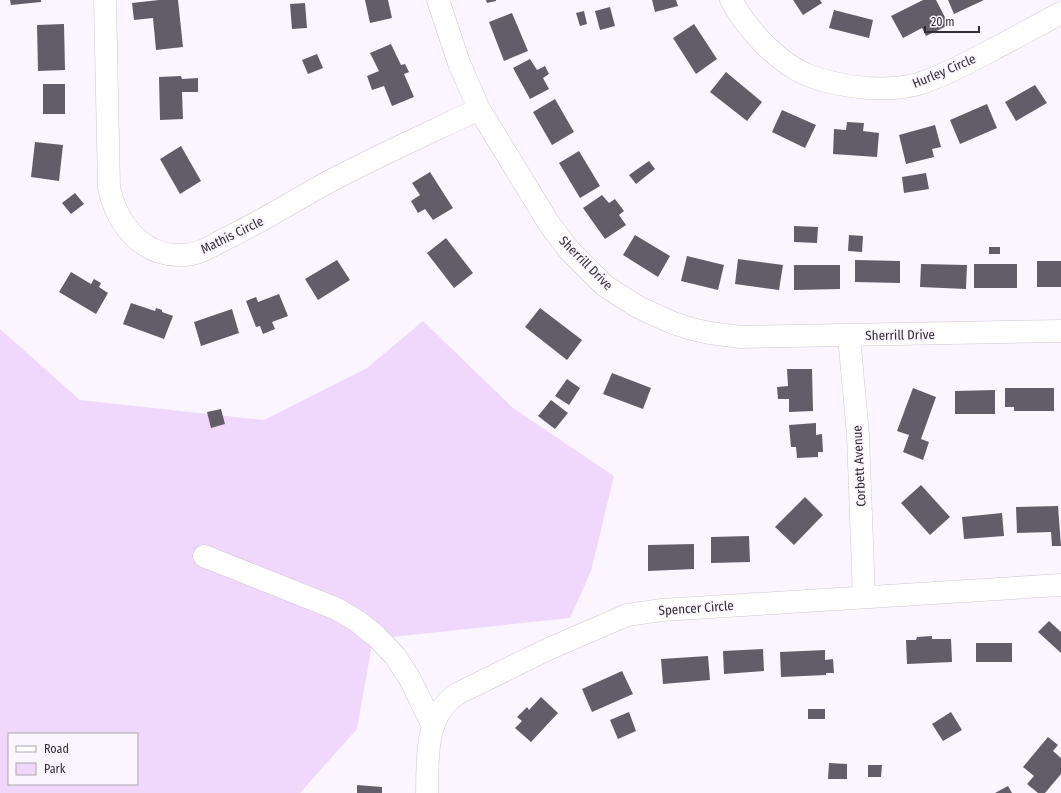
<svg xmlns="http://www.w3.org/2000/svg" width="1061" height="793" viewBox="0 0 1061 793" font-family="'Fira Sans Condensed',sans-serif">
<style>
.green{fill:#f0d8fd;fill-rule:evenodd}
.building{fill:#635d67}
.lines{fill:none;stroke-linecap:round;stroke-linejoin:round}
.minor-casing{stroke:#cec6d2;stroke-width:23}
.minor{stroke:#fff;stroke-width:22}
.labels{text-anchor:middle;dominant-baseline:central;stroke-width:4;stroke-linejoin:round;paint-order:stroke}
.street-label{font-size:13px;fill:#322f34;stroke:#fbf5ff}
</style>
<rect width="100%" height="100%" fill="#fbf5ff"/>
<path class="green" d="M 423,321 L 513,408 L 614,476 L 591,571 L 570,618 L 373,639 L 357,729 L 300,793 L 0,793 L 0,329 L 80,400 L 264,420 L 367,368 ZM 9,734 L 137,734 L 137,784 L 9,784 Z"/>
<g class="building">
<polygon points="10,0 41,0 41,2 11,5"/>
<polygon points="159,0 178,0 183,47 156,50 153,18 134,20 132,3"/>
<polygon points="365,0 388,0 392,18 370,23"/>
<polygon points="486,0 496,0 496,1 487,3"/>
<polygon points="652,0 676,0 678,6 655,12"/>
<polygon points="793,0 820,0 822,3 803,15"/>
<polygon points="923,0 936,0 949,25 926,36 922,28 903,38 891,16"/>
<polygon points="948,0 984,0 954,14"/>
<polygon points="305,3 307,28 292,29 290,4"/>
<polygon points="610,7 615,26 600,30 595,11"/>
<polygon points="834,10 873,20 869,38 829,28"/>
<polygon points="584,11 587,24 580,26 576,13"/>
<polygon points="512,13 528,51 504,61 489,22"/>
<polygon points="64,24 65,70 38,71 37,25"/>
<polygon points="694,24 717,59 696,74 673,38"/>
<polygon points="391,44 401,65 405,64 409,72 404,74 414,97 392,106 384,86 372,90 367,76 379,71 370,53"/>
<polygon points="317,54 323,68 308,74 302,60"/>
<polygon points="530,59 537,70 545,66 549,74 543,78 549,89 530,99 513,68"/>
<polygon points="726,72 762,102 747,121 710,92"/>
<polygon points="181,76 182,79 198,78 198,92 182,92 183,119 160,120 159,77"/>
<rect x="43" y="84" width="22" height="30"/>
<polygon points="1035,85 1047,103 1016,121 1005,102"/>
<polygon points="555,99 574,132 552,145 533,112"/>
<polygon points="987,104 997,128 960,144 950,120"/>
<polygon points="782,110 816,125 805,148 772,132"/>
<polygon points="847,122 864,123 863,131 879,133 877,157 833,154 834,129 846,130"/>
<polygon points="935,125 941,147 932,149 934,157 906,164 899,135"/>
<polygon points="35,142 63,145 59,181 31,177"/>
<polygon points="181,146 201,181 180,194 160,159"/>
<polygon points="579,151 600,186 580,198 559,163"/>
<polygon points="649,161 655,169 636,184 629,175"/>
<polygon points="430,172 453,208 433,220 425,209 418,213 411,201 420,195 412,183"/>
<polygon points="926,173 929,189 904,193 902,177"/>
<polygon points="75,193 84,204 71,214 62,203"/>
<polygon points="602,195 609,203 615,199 624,211 619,215 626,225 605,239 583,208"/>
<polygon points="794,226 818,227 817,243 794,242"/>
<polygon points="635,235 670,256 658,277 623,255"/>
<polygon points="849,235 863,236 862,252 848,251"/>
<polygon points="446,238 473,273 454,288 427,253"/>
<rect x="989" y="247" width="11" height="7"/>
<polygon points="687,256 724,265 718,290 681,281"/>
<polygon points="738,259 783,265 779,290 735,284"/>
<polygon points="337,260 350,280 318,300 305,279"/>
<polygon points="855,260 900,261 900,283 855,282"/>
<rect x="1037" y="261" width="24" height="26"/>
<polygon points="921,264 967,265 966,289 920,287"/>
<rect x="974" y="264" width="43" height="24"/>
<polygon points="794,265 840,265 840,289 794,290"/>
<polygon points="71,272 91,284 94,279 101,283 99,287 108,293 96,314 59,292"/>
<polygon points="279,294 288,316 272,322 275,329 263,334 260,326 256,327 246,301 256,297 258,302"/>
<polygon points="131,303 155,311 156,308 162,310 162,312 173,316 164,339 123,324"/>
<polygon points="540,308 582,340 567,360 525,327"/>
<polygon points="232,309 239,333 201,346 194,322"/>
<polygon points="787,369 812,369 813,411 789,412 789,399 778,399 777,387 788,386"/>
<polygon points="612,373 651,388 643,409 603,394"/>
<polygon points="567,379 580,388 569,405 555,396"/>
<polygon points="913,388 936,397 921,439 929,442 923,460 903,452 909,435 897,431"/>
<polygon points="1005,388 1054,388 1054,411 1014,411 1014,407 1005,407"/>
<polygon points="995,390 995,414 955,414 955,391"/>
<polygon points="551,400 568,413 555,429 538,416"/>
<polygon points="221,409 225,424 211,428 207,412"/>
<polygon points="816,423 816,435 822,434 823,452 818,452 818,457 797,458 796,447 791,447 789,425"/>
<polygon points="921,485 950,517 930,535 901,503"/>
<polygon points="805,497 823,515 794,545 775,527"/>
<polygon points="1058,506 1061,546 1052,546 1051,532 1017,533 1016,507"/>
<polygon points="1002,513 1004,536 964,539 962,517"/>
<polygon points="749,536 750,562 711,563 711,537"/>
<polygon points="694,544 694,569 648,571 648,545"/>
<polygon points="1049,621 1061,632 1061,653 1038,632"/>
<polygon points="932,636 932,639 951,639 952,662 907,664 906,640 916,640 917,637"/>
<rect x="976" y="643" width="36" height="19"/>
<polygon points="763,649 764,671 724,674 723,651"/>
<polygon points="825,650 825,660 833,659 834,673 826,673 826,675 781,677 780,652"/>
<polygon points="708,656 710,680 663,684 661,659"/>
<polygon points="622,671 633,694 592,712 582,689"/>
<polygon points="541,697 558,713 531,742 515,728 522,721 517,717 527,707 529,710"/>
<rect x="808" y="709" width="17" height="10"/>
<polygon points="629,712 636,731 618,739 610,720"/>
<polygon points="951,712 962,730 943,741 932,724"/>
<polygon points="1048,737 1058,745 1053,751 1061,758 1061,774 1045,793 1038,793 1027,784 1034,776 1023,767"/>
<polygon points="829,763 847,764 847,779 828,779"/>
<polygon points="868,765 882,765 881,777 868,777"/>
<polygon points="357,785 382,787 382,793 357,793"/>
<polygon points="1008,786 1012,793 995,793"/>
</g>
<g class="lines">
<g class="minor-casing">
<g id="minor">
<path d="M 105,0 L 109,188 C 117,224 142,257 183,255 C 198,255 212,246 225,239 C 263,221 298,198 334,179 C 382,154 431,132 479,109"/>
<polyline points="438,0 459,63 479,109 550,225 569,250 605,286 638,307 673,323 692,329 710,333 741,337 1061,331"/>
<path d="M 731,0 C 747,29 775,60 805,74 C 824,82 846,86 867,88 C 886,89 906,89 924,82 C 947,74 970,62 992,50 C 1015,38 1038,25 1061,13"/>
<polyline points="849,336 858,435 864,597"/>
<polyline points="204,556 337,609 357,621 376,636 395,656 410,679 433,726"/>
<path d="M 427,793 C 428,758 424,716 457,694 L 544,651 L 627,615 L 662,610 L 1061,585"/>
</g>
</g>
<use href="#minor" class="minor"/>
</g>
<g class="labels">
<g class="street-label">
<text transform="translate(944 71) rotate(-23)">Hurley Circle</text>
<text transform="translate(232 235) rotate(-26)">Mathis Circle</text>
<text transform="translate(586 263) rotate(45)">Sherrill Drive</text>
<text transform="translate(900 335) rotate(-1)">Sherrill Drive</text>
<text transform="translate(859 466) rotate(-93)">Corbett Avenue</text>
<text transform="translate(696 608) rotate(-4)">Spencer Circle</text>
</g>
</g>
<rect x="8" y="733" width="130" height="52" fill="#fbf5ff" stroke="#aba6ae"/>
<rect x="16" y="746" width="20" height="6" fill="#ffffff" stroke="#aba6ae"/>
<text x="44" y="753" font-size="12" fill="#322f34">Road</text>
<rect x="16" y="763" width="20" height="12" fill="#f0d8fd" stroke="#aba6ae"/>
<text x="44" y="773" font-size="12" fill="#322f34">Park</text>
<path d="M925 26v6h54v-6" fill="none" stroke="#322f34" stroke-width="2"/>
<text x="931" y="26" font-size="12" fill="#322f34" stroke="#fbf5ff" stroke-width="3" paint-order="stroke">20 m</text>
</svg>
